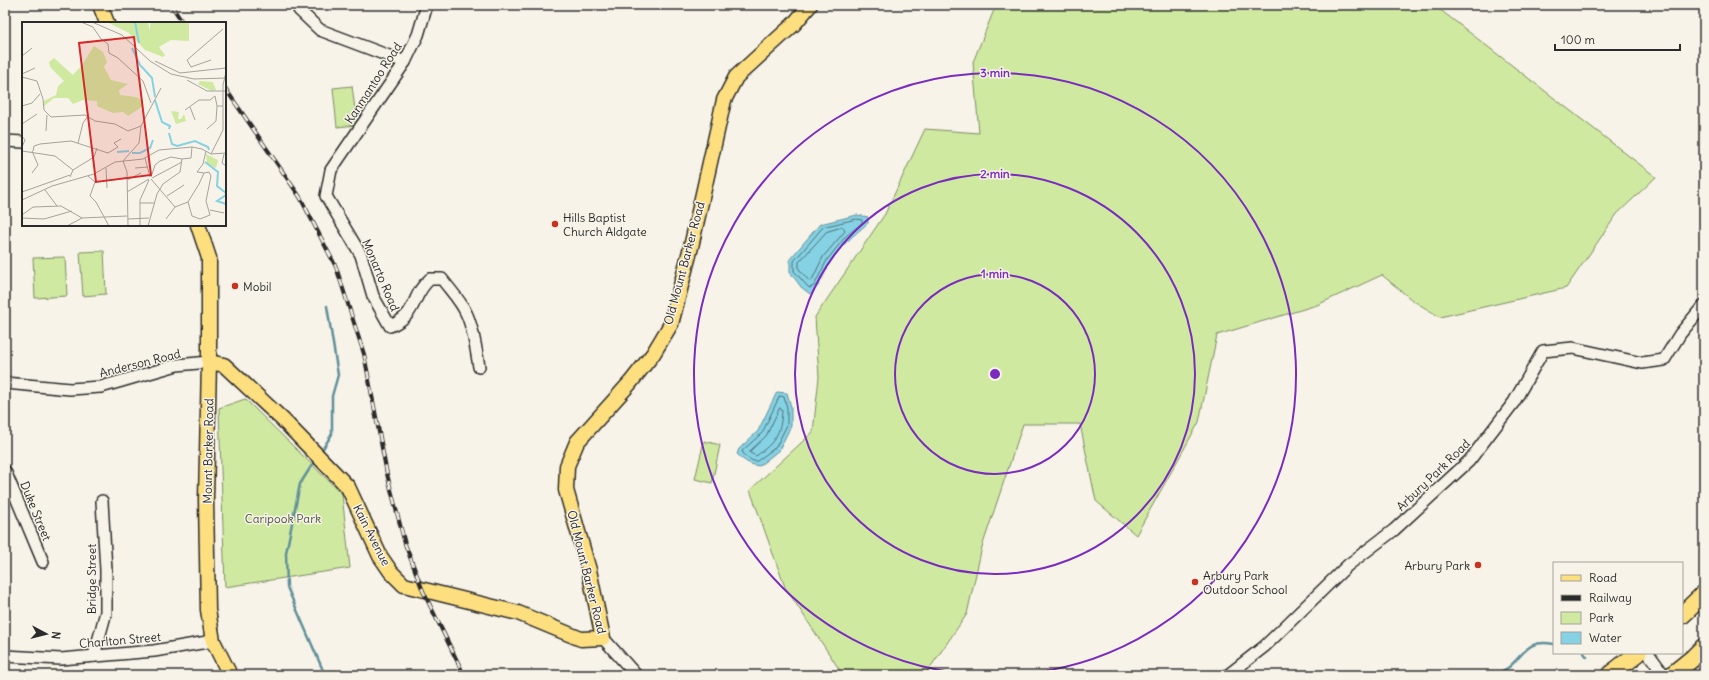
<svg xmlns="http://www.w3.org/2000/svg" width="1709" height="680" viewBox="0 0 1709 680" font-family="Delius,sans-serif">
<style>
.green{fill:#cfeaa0;stroke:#7d8a66}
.water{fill:#85d2e4;stroke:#618f9a}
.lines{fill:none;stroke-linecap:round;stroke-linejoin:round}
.shore{stroke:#4f6e75;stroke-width:1}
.stream{stroke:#618f9a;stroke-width:2.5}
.minor-casing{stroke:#2b2b2b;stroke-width:14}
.major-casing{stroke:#2b2b2b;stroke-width:17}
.highway-casing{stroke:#2b2b2b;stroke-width:20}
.minor{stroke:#f7f3e8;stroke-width:11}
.major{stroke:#fddf80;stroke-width:14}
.highway{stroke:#fddf80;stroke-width:17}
.rail-casing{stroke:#2b2b2b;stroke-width:4}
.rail{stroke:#f7f3e8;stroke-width:2.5;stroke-dasharray:8;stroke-linecap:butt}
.ring{fill:none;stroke:#7b2cbf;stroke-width:2}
.poi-dot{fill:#c8321e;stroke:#f7f3e8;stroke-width:1.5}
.labels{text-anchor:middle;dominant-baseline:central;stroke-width:3;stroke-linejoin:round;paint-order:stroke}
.street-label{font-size:12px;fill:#2b2b2b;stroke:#f7f3e8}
.poi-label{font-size:12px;fill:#2b2b2b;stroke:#f7f3e8;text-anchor:start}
.park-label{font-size:12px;fill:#4c5142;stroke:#f7f3e8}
.inset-river{fill:none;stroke:#85d2e4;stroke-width:2}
.inset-road{fill:none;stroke:#a5a39c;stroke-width:1}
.view{fill:#d62828;fill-opacity:0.15;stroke:#d62828;stroke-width:2}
.inset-edge{fill:none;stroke:#2b2b2b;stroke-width:2}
.centre{fill:#7b2cbf;stroke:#f7f3e8;stroke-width:2}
.ring-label{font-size:12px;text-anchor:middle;font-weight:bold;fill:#7b2cbf;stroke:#f7f3e8;stroke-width:3;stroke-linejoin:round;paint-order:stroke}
</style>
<rect width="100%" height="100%" fill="#f7f3e8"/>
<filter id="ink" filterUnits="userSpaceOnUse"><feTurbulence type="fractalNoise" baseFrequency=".025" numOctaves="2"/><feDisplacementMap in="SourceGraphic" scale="8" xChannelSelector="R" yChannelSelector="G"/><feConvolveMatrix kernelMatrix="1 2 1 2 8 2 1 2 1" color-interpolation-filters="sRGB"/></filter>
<g filter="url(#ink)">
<g class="green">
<polygon points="996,5 1434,5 1656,177 1617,214 1566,288 1440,317 1412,300 1382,275 1317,305 1217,335 1199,422 1136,535 1096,501 1080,424 1023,424 982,547 967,614 925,675 843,675 785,587 750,490 813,432 819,377 815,317 885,214 925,129 979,133 973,62"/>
<polygon points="352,86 357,125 337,127 333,88"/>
<polygon points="104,251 106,294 83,296 80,252"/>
<polygon points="65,257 67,296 35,298 33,258"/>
<polygon points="245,399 342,494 350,568 225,587 219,408"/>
<polygon points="704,441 720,445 712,483 695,479"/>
</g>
<g class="water">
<path d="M 857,215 L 868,217 L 868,223 C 854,235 839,247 830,263 C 823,275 821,286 810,294 L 801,287 L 790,272 L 790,259 L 820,224 Z"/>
<path d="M 777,392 L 787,393 L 791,407 L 791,426 L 779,450 L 759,466 C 750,465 744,461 737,454 L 739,449 L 758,431 Z"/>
</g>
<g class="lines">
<g class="shore">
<polygon points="857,219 862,220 862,223 846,236 827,260 814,286 809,288 794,271 794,261 823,227"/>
<polygon points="843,227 845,231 823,257 812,280 809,281 799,269 799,262 826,232"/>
<polygon points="780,396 784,397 787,408 787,425 776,447 757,461 753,461 745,456 742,451 762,433"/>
<path d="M 780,408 L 782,410 C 781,434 775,442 756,456 L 750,453 L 750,451 L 766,436 Z"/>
</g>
<g class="stream">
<polyline points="322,450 332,434 332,396 338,375 327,306"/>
<polyline points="314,462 300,484 286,553 287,587 325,675"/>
<polyline points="1584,653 1587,657"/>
<path d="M 1495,675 C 1500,672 1505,670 1509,667 C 1526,652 1528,639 1554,644"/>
</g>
<g class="minor-casing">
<g id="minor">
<polyline points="298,5 299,10 320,30 405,62"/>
<path d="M 427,5 L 418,35 L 405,62 L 331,170 L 326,196 L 361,255 L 373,296 L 390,326 C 419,314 410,296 430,279 L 442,279 C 450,290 462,302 467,315 C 474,331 476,349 479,367"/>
<polyline points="5,141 23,142"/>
<polyline points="5,383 70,389 101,387 177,365 209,362"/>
<polyline points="5,471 43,562"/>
<polyline points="603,638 636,675"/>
<polyline points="1648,653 1664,675"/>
<polyline points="5,656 61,659 154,651 213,641"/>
<polyline points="94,656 106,612 106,570 102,501"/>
<polyline points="1228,675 1265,646 1348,565 1394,530 1469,461 1514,402 1543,351 1573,348 1642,363 1664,360 1680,334 1704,305"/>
</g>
</g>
<g class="major-casing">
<g id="major">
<polyline points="100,5 107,23"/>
<polyline points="198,225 209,258 209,362 206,500 208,610 213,641 230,675"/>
<polyline points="209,362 224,365 283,420 348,487 380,556 391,572 404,585 518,613 581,639 603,638 589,570 566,490 567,466 577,442 630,383 653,354 671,324 691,247 724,100 736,77 794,24 810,5"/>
</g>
</g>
<g class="highway-casing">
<g id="highway">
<polyline points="1682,615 1704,594"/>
<polyline points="1610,675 1638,653"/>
<polyline points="1672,675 1693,658 1704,647"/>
</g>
</g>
<use href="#minor" class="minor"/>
<use href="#major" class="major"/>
<use href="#highway" class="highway"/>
<g class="rail-casing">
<g id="rail">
<polyline points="171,5 183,23"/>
<polyline points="225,88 300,197 336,267 364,354 387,474 405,544 423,591 464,675"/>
</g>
</g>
<use href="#rail" class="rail"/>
</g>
</g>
<g class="ring">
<circle cx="995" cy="374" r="100"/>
<circle cx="995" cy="374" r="200"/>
<path d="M992 675A301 301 0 1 1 998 675"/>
</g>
<g class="poi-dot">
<circle cx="555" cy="224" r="4"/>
<circle cx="235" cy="286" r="4"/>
<circle cx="1478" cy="565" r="4"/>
<circle cx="1195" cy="582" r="4"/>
</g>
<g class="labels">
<g class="street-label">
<text transform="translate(373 83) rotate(-57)">Kanmantoo Road</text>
<text transform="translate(684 263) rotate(-75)">Old Mount Barker Road</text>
<text transform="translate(381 275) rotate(67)">Monarto Road</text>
<text transform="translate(140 363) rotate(-14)">Anderson Road</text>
<text transform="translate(208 451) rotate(-89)">Mount Barker Road</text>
<text transform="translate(1433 475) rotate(-44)">Arbury Park Road</text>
<text transform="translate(36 511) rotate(68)">Duke Street</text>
<text transform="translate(372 535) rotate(63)">Kain Avenue</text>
<text transform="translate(587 572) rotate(76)">Old Mount Barker Road</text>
<text transform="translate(91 579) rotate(-90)">Bridge Street</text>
<text transform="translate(120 640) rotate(-5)">Charlton Street</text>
</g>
<g class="poi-label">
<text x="563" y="217">Hills Baptist<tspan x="563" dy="14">Church Aldgate</tspan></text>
<text x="243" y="286">Mobil</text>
<text x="1470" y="565" text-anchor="end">Arbury Park</text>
<text x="1203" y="575">Arbury Park<tspan x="1203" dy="14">Outdoor School</tspan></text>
</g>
<g class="park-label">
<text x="283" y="518">Caripook Park</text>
</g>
</g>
<g transform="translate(22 22)">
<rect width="204" height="204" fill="#f7f3e8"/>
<path d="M 85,0 L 126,0 L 128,9 L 128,0 L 167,0 L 167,19 L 149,18 L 137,25 L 143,33 L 141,35 L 123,28 L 107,11 ZM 72,24 L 81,30 L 85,40 L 82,45 L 89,58 L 106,62 L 97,68 L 98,73 L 114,75 L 121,79 L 121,84 L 106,94 L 101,90 L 91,91 L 75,84 L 75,79 L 61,78 L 51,82 L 46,76 L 32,76 L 21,85 L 22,79 L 34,73 L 36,64 L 42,59 L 28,45 L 27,40 L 32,36 L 51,53 L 60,43 ZM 178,59 L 191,60 L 194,68 L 190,69 L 176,62 ZM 149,89 L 157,90 L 156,97 L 159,97 L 162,92 L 164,99 L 154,102 ZM 184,132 L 196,138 L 194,146 L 185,142 Z" fill="#cfeaa0"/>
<path class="inset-river" d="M 113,0 L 117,21M 110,26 L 118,43 L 130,56 L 133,75M 133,78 L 140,100 L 148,104 L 147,107M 147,111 L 150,122 L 155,124 L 173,119 L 186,125 L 187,128M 95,130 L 107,129M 110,131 L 118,131 L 128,126 L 131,118M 183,140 L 196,150 L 195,164 L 204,171M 204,173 L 195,179 L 204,182"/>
<path class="inset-road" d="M 59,0 L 71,5 L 79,17 L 86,22 L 87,31 L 96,36 L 121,59 L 129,81M 70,0 L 100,13 L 128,39 L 149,52 L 172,57 L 204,56M 0,34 L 10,26M 189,38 L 169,45 L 165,38 L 201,7M 133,39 L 158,51 L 204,46M 0,52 L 13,46M 0,55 L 15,59 L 21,77 L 22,88 L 29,95 L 63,93 L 73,99 L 93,102 L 106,109 L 119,104 L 117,121 L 101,139M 165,58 L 185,69 L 204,69M 0,84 L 10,81 L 18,72M 168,85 L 173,98M 163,88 L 177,78 L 188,78 L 193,74 L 195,84 L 201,84M 0,102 L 15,92M 119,104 L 139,66M 185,107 L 194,99 L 195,84M 24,109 L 25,93M 0,114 L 3,118 L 0,125M 56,121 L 61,101 L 66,94M 0,129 L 33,134 L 51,148M 11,129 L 12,124 L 18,122 L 49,119 L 86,131 L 96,125 L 92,121 L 99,117M 189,132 L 201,108 L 201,63 L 204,50M 202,132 L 200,141 L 204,144M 123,136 L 128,155M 101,139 L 105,150 L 106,204M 84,146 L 85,166M 113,146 L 126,145M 10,151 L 16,143 L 10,129M 66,154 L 73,160 L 68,174 L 74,180 L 87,204M 48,155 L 51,148 L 72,135 L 75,126M 129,155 L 133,143 L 138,139 L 149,135 L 160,137M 130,156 L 160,140M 129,157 L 153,185M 105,158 L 119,151M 23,168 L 35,184M 0,170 L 48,153M 105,170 L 127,157M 145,174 L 162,163M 0,178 L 30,164 L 72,152 L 93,140 L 121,137 L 137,128 L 170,125 L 180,127 L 189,132 L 204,131M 166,180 L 170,194 L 178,197 L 188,193 L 184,179 L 189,154 L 187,150 L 182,151M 118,181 L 132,181M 188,188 L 202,191M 0,193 L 11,185 L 39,184 L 60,196M 0,196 L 22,197 L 50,189M 106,197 L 127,196M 144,197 L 153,185 L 166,180 L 177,162 L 182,151 L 175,150 L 181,142 L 184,129M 45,204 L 60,196 L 105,194M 118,204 L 118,178 L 127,158M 126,204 L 135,172 L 141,162 L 158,150 L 160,137 L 169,136 L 170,125"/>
<path class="view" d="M 112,15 L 129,153 L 74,160 L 57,21 Z"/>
<rect width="204" height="204" class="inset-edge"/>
</g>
<circle cx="995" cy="374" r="6" class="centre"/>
<g class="ring-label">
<text x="995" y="77">3 min</text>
<text x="995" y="178">2 min</text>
<text x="995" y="278">1 min</text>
</g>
<rect width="1709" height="680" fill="none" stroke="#f7f3e8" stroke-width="20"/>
<rect x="10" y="10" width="1689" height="660" fill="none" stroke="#2b2b2b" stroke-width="1.5" filter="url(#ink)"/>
<rect x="1553" y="562" width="130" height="92" fill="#f7f3e8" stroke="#a5a39c"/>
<rect x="1561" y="575" width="20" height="6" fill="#fddf80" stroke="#a5a39c"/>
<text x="1589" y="582" font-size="12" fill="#2b2b2b">Road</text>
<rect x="1561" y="595" width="20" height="6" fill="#2b2b2b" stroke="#a5a39c"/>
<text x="1589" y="602" font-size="12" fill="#2b2b2b">Railway</text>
<rect x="1561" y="612" width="20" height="12" fill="#cfeaa0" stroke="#a5a39c"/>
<text x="1589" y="622" font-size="12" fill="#2b2b2b">Park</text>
<rect x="1561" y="632" width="20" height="12" fill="#85d2e4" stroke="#a5a39c"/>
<text x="1589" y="642" font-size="12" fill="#2b2b2b">Water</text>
<g transform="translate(46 634) rotate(97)" stroke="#f7f3e8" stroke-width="3" paint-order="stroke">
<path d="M0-3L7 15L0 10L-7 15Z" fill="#2b2b2b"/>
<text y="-6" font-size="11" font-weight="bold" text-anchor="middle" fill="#2b2b2b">N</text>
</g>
<path d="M1555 44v6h125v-6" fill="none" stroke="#2b2b2b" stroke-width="2"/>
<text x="1561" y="44" font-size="12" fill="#2b2b2b" stroke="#f7f3e8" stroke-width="3" paint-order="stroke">100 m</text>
</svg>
